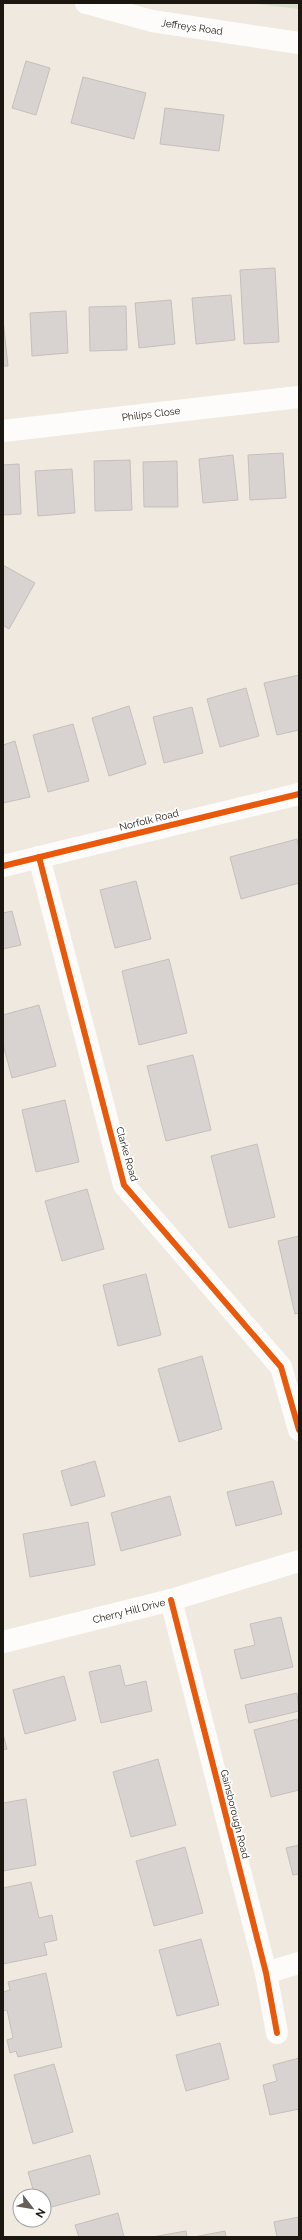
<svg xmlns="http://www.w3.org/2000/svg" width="302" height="2240" viewBox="0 0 302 2240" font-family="Raleway,sans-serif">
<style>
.green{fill:#d7dfcd}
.building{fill:#d8d2d1;stroke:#c5bfbe}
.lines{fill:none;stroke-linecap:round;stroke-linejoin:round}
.street{stroke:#fdfcfa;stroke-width:22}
.secondary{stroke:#fdfcfa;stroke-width:22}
.cycleway-casing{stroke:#fff;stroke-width:8}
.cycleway{stroke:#e8590c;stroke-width:6}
.labels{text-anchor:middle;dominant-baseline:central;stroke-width:3.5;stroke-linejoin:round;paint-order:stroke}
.street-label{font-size:10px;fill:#1b1610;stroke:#fff}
</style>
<rect width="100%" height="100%" fill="#f0e9e0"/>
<polygon class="green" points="249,3 299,3 299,9"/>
<g class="building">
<polygon points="26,61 50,68 36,115 12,108"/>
<polygon points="83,77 146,93 134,139 71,123"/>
<polygon points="165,108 224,115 219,151 160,144"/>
<polygon points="275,268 279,342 244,344 240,270"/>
<polygon points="231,295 235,340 196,344 192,298"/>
<polygon points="171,300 175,344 139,348 135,303"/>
<polygon points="126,306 127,350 90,351 89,307"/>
<polygon points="66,311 68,353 32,356 30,313"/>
<polygon points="3,319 8,366 3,366"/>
<polygon points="283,453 286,498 250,500 248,455"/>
<polygon points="233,455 238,500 203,503 199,459"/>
<polygon points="130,460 132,510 95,511 94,461"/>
<polygon points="177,461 178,507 144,507 143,462"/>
<polygon points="19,464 21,514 3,515 3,465"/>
<polygon points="72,469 75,513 38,516 35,471"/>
<polygon points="3,565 35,583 9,629 3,625"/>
<polygon points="299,675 299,730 277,735 264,683"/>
<polygon points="246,688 259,736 220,747 207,699"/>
<polygon points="129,706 146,764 109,776 92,718"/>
<polygon points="192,707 203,753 164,763 153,717"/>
<polygon points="73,724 89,781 48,792 33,735"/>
<polygon points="15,741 30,797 3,803 3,745"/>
<polygon points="297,839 299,849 299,883 241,899 230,857"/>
<polygon points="136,881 151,939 115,948 100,890"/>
<polygon points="12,911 21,945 3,949 3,913"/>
<polygon points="169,959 187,1033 139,1045 122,971"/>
<polygon points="39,1005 56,1066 12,1078 3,1044 3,1015"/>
<polygon points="193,1055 211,1130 166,1141 147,1066"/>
<polygon points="65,1100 79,1162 36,1172 22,1110"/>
<polygon points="257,1144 275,1217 229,1228 211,1156"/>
<polygon points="87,1189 104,1249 62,1261 45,1201"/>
<polygon points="299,1236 299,1313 295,1314 278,1241"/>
<polygon points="146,1274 161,1335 118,1346 103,1285"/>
<polygon points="202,1356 222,1429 179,1442 158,1369"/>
<polygon points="95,1461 105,1496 71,1506 61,1471"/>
<polygon points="273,1481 282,1514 236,1526 227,1492"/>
<polygon points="170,1496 181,1535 121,1551 111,1513"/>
<polygon points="88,1522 95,1565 30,1577 23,1534"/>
<polygon points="281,1617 293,1667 241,1679 234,1650 255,1645 250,1624"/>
<polygon points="120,1665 125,1686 146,1681 152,1711 101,1723 89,1672"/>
<polygon points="64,1676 76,1720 25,1734 13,1690"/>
<polygon points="297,1693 299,1711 249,1723 245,1705"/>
<polygon points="297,1719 299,1726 299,1790 271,1797 254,1730"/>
<polygon points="3,1734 7,1749 3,1750"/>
<polygon points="158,1759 176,1825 131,1837 113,1772"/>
<polygon points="26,1799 36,1865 3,1871 3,1803"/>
<polygon points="299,1845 299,1874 293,1875 286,1848"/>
<polygon points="185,1847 203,1913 154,1926 136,1861"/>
<polygon points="31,1882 39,1918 52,1915 57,1940 44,1943 47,1955 3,1964 3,1888"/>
<polygon points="201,1939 219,2005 177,2016 159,1950"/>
<polygon points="46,1973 62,2047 18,2057 16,2051 10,2053 7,2040 13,2038 7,2010 3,2011 3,1992 10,1990 8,1982"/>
<polygon points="220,2043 229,2079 186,2091 176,2055"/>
<polygon points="299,2058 299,2109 270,2115 263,2085 277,2081 273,2065"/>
<polygon points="54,2064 73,2132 33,2144 14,2075"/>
<polygon points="90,2155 100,2194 44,2209 44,2196 35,2196 28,2172"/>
<polygon points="118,2213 124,2237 79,2237 75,2225"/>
<polygon points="299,2217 299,2237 277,2237 274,2222"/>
<polygon points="186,2231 187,2237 152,2237"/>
<polygon points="225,2231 226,2237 194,2237"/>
</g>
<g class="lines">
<g class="street">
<polyline points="3,431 299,397"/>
<polyline points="39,857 124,1185 281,1367 299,1430"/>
<polyline points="3,866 299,794"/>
<polyline points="171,1600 266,1973 277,2033"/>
<polyline points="3,1642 171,1600 299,1561"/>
<polyline points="266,1973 299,1963"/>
</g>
<polyline class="secondary" points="86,3 152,21 299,43"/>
<g class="cycleway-casing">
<g id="cycleway">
<polyline points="39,857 124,1185 281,1367 299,1430"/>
<polyline points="3,866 299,794"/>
<polyline points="171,1600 266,1973 277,2033"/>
</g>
</g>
<use href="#cycleway" class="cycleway"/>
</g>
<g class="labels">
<g class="street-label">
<text transform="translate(192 27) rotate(8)">Jeffreys Road</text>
<text transform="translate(151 414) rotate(-7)">Philips Close</text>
<text transform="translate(149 820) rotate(-14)">Norfolk Road</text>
<text transform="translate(127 1154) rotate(74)">Clarke Road</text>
<text transform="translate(129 1611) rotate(-14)">Cherry Hill Drive</text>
<text transform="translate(235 1814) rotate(76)">Gainsborough Road</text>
</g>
</g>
<rect width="302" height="2240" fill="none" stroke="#1b1610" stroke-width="8"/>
<g transform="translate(32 2208) rotate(121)"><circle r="19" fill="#ffffff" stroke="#a4a29f"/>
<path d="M0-3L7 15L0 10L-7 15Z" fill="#666059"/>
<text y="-6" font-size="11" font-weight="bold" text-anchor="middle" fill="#1b1610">N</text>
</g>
</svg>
